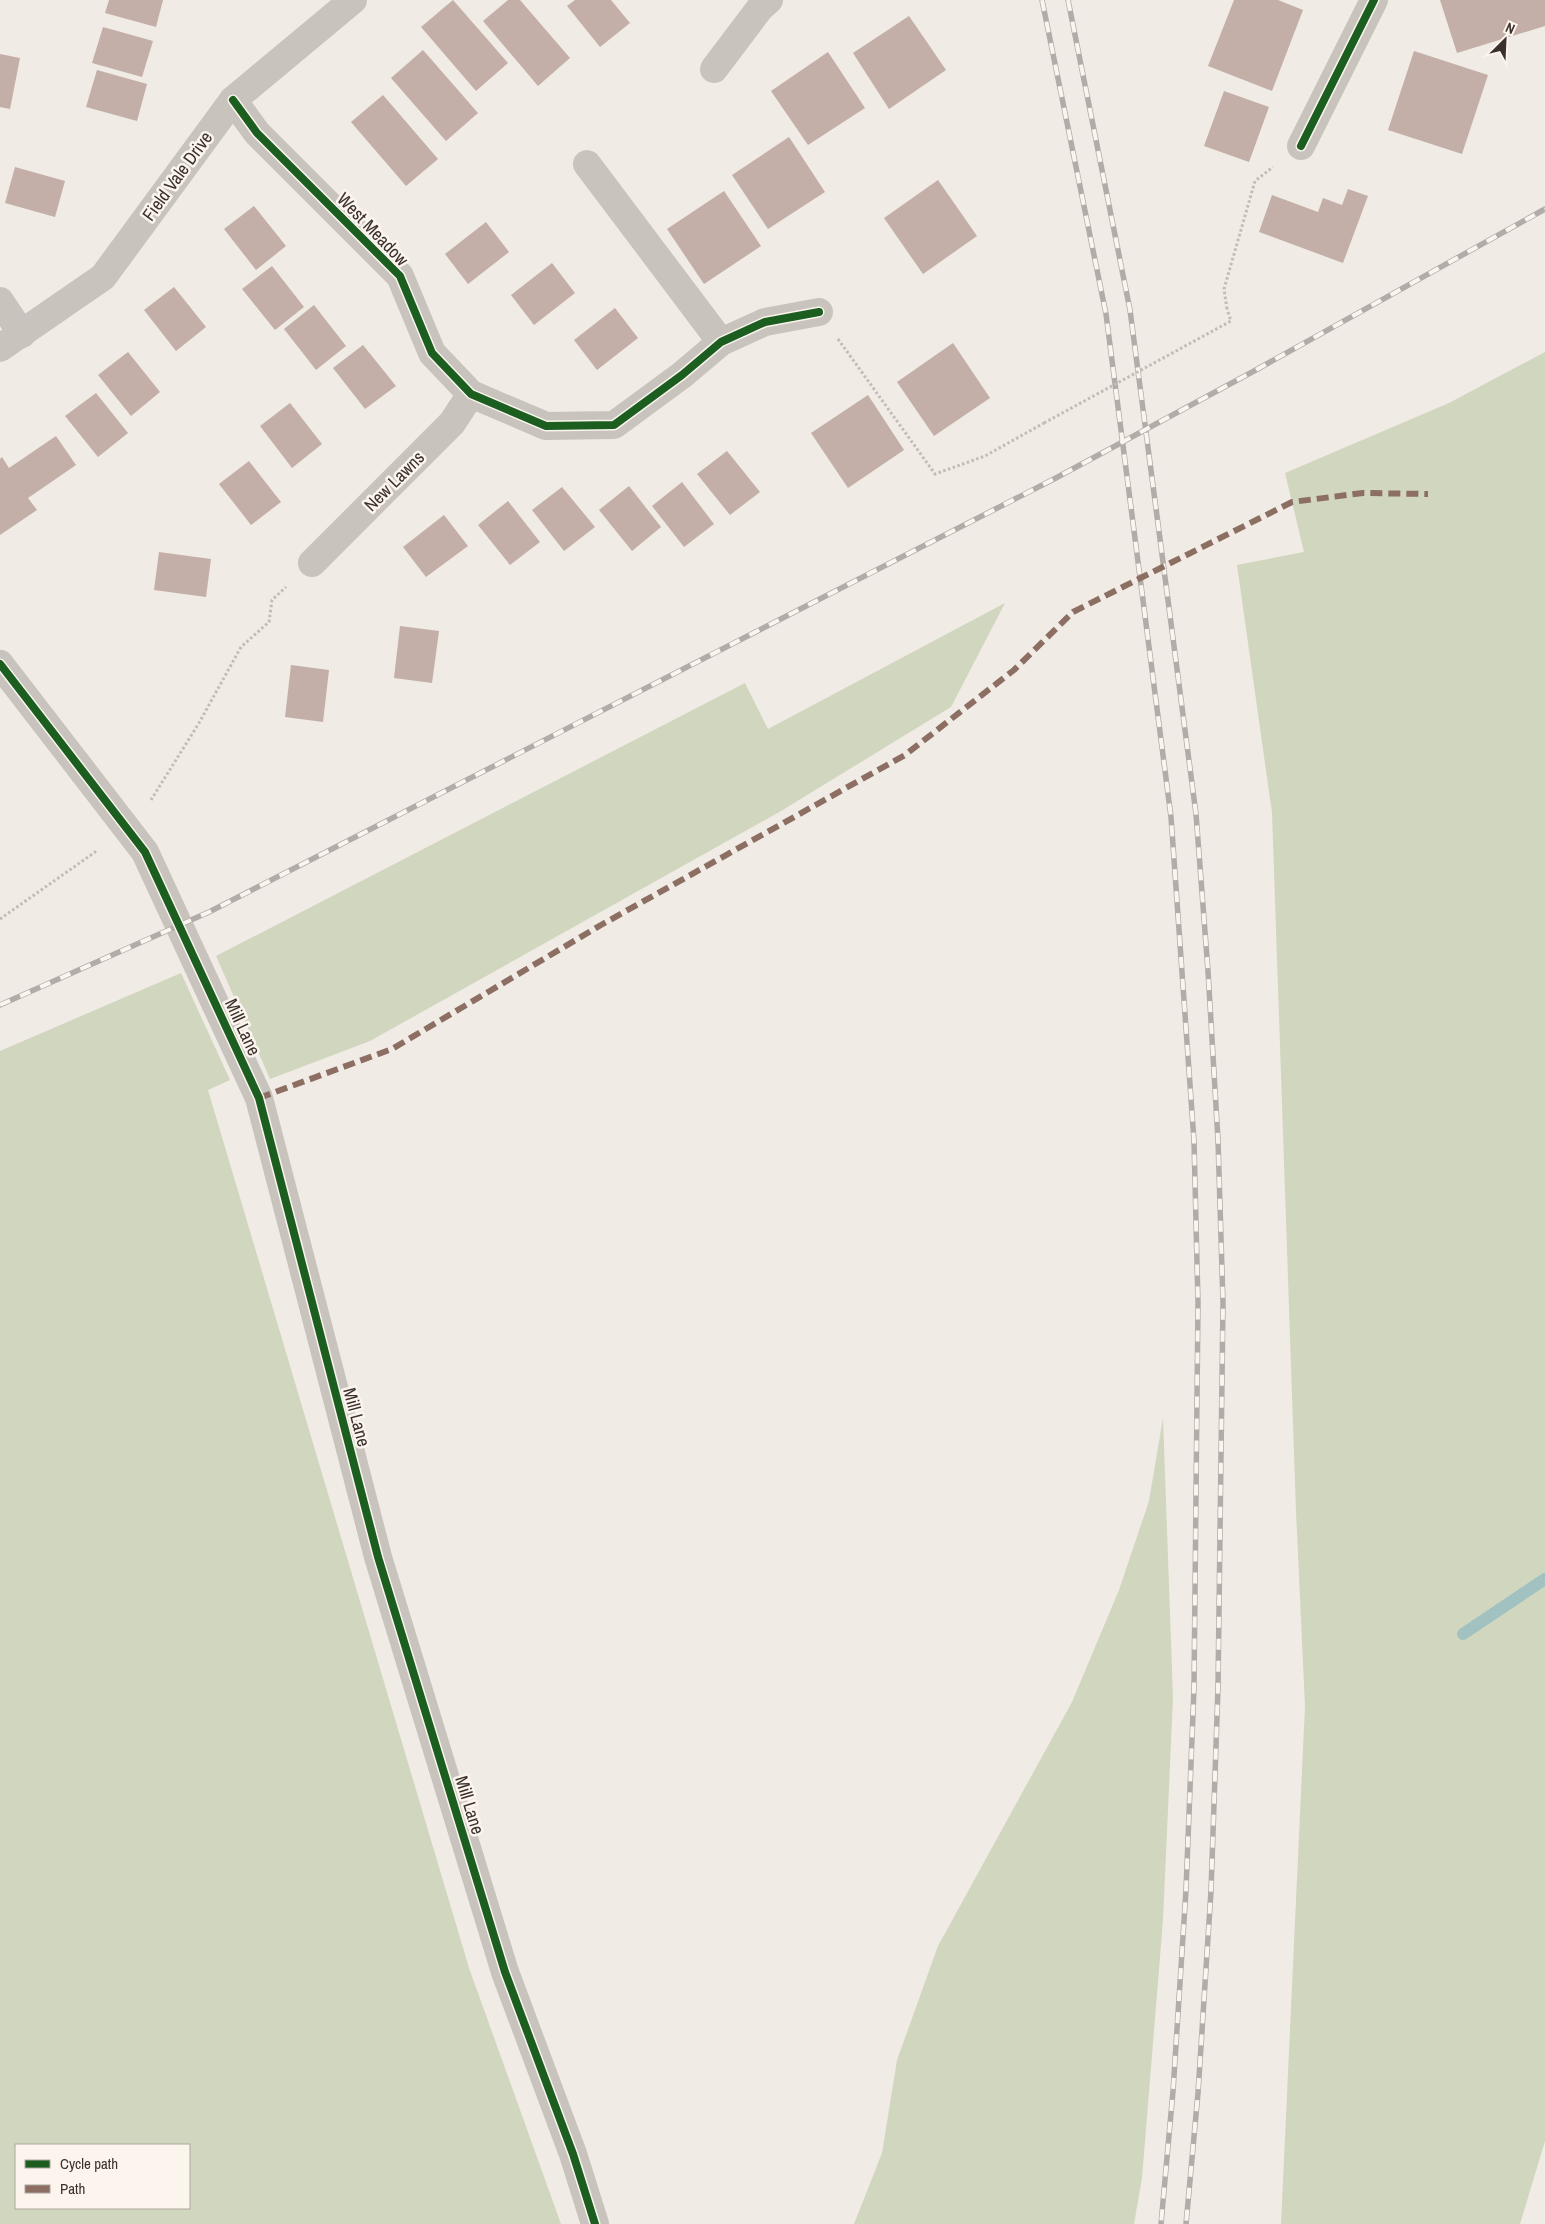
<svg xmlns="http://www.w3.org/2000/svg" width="1545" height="2224" viewBox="0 0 1545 2224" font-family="'Archivo Narrow',sans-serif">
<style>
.green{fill:#d1d6bf;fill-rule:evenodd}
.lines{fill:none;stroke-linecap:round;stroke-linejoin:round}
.stream{stroke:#a1c2c1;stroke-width:12}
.building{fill:#c3afa7}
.path{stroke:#c2bbb6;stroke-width:3;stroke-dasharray:2.5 2.5;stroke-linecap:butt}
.minor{stroke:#c9c3be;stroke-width:28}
.rail-casing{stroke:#b1aca8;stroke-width:5.5}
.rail{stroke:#fbf5ee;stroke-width:4;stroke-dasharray:11;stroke-linecap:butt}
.path-bridge{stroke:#c2bbb6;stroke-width:3;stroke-dasharray:2.5 2.5;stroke-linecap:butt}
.quiet{stroke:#8d6e63;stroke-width:6;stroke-dasharray:12 6;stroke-linecap:butt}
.cycleway-casing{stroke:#fbf5ee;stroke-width:11}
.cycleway{stroke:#1b5e20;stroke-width:8}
.labels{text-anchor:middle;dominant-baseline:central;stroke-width:5;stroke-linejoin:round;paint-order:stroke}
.street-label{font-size:18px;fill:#3b302b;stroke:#fbf5ee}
</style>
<rect width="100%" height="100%" fill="#f0ebe5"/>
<g class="green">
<polygon points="1545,352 1545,2141 1520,2224 1281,2224 1305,1706 1296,1511 1272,813 1237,565 1304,552 1285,473 1449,403"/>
<polygon points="1005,603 951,707 781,811 370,1041 270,1079 216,956 745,683 768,729"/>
<path d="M 181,973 L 230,1080 L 208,1090 L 469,1968 L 561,2224 L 0,2224 L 0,1051 ZM 16,2145 L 189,2145 L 189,2208 L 16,2208 Z"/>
<polygon points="1163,1418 1173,1698 1163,1920 1142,2178 1134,2224 854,2224 882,2153 897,2060 938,1946 1072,1702 1119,1590 1149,1501"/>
</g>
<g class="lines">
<polyline class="stream" points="1463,1634 1545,1579"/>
</g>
<g class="building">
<polygon points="109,0 163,0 156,27 105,13"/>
<polygon points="453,0 508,63 476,91 421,27"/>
<polygon points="508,0 520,0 570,58 538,86 483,21"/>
<polygon points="575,0 611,0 630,23 600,47 567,6"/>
<polygon points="1234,0 1278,0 1303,10 1272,91 1208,66"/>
<polygon points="1440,0 1545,0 1545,26 1457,53"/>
<polygon points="909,16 946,70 889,109 853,53"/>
<polygon points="103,27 153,41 142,77 92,63"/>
<polygon points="423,50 478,113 446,141 391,78"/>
<polygon points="1414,51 1488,75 1462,154 1388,130"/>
<polygon points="828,52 865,108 808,145 771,91"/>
<polygon points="0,54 20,58 10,109 0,107"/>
<polygon points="97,70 147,84 137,121 86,107"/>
<polygon points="1224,91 1269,107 1249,162 1204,146"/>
<polygon points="383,95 438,159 406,186 351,122"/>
<polygon points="789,137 825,192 768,229 732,175"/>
<polygon points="15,167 65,181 55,217 5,203"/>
<polygon points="938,180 977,236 923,274 884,218"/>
<polygon points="1348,189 1368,196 1343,263 1259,232 1272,195 1318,212 1323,198 1342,205"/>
<polygon points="724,191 761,246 704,284 667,229"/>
<polygon points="254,206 286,246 256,270 224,229"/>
<polygon points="486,222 509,252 468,284 445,254"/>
<polygon points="552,263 575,293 534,325 511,295"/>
<polygon points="272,266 304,307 275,330 242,289"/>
<polygon points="174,287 206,327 176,351 144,310"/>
<polygon points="314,305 346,346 316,370 284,329"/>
<polygon points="615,308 638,338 597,370 574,340"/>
<polygon points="953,343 990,398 934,436 897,382"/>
<polygon points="363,345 396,386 365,409 333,368"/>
<polygon points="128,352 160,392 131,416 98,375"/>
<polygon points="96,393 128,433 98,457 65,416"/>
<polygon points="868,395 904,450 848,488 811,433"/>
<polygon points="290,403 322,444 292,468 260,426"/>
<polygon points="56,436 76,465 28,498 37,510 0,535 0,459 2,457 9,468"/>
<polygon points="727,451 760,492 730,515 697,474"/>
<polygon points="249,461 281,502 251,525 219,484"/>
<polygon points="682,482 714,524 684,547 652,506"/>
<polygon points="629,486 661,527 632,551 599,510"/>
<polygon points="562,487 595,527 564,551 532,510"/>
<polygon points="508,501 540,542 510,565 478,525"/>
<polygon points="444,515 468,546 426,577 403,547"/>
<polygon points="159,552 211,559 206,597 154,590"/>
<polygon points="400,626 439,631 432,683 394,678"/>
<polygon points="291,665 329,670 323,722 285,717"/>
</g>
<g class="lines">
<g class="path">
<polyline points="1227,309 1224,289 1255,181 1273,167"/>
<polyline points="838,339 935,474 985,456 1044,423"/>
<polyline points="151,800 199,723 241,647 269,622 272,600 286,587"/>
<polyline points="0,919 98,850"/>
</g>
<g class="minor">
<polyline points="714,69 760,8 769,0"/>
<polyline points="233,100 257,133 400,276 432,353 471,394 546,426 614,425 682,375 721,342 765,322 819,312"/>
<polyline points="1301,146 1374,0"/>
<polyline points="587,164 721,342"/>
<polyline points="0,301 22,334"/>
<polyline points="0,348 103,277 233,100 353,0"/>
<polyline points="312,563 452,423 471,394"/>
<polyline points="0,664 145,852 259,1098 378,1557 505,1972 573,2154 595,2224"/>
</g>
<g class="rail-casing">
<g id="rail">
<polyline points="1042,0 1106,314 1171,817 1194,1141 1198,1303 1194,1688 1186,1890 1173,2091 1161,2224"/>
<polyline points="1068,0 1130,310 1196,814 1208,971 1218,1140 1223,1303 1218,1688 1211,1891 1198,2093 1186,2224"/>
<polyline points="0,1005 209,912 1054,479 1254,371 1545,209"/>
</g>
</g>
<use href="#rail" class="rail"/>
<polyline class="path-bridge" points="1044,423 1231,321 1227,309"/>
<polyline class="quiet" points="259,1098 392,1049 601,925 905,755 1014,670 1073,612 1292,502 1363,493 1428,494"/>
<g class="cycleway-casing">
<g id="cycleway">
<polyline points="233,100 257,133 400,276 432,353 471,394 546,426 614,425 682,375 721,342 765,322 819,312"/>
<polyline points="1301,146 1374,0"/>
<polyline points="0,664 145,852 259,1098 378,1557 505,1972 573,2154 595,2224"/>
</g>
</g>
<use href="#cycleway" class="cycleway"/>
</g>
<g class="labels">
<g class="street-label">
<text transform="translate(177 176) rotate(-54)">Field Vale Drive</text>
<text transform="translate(373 229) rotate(46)">West Meadow</text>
<text transform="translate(394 481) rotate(-45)">New Lawns</text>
<text transform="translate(243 1027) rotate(65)">Mill Lane</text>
<text transform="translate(357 1417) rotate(75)">Mill Lane</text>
<text transform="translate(470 1805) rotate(73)">Mill Lane</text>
</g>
</g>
<rect x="15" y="2144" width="175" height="65" fill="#fbf5ee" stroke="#aea6a0"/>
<rect x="25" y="2160" width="25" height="8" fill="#1b5e20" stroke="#aea6a0"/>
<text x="60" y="2169" font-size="15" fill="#3b302b">Cycle path</text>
<rect x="25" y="2185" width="25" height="8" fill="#8d6e63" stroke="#aea6a0"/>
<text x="60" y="2194" font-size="15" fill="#3b302b">Path</text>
<g transform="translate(1505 40) rotate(24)" stroke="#fbf5ee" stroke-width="4" paint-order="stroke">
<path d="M0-4L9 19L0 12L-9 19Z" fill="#3b302b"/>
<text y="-8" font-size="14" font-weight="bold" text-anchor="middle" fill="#3b302b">N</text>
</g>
</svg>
